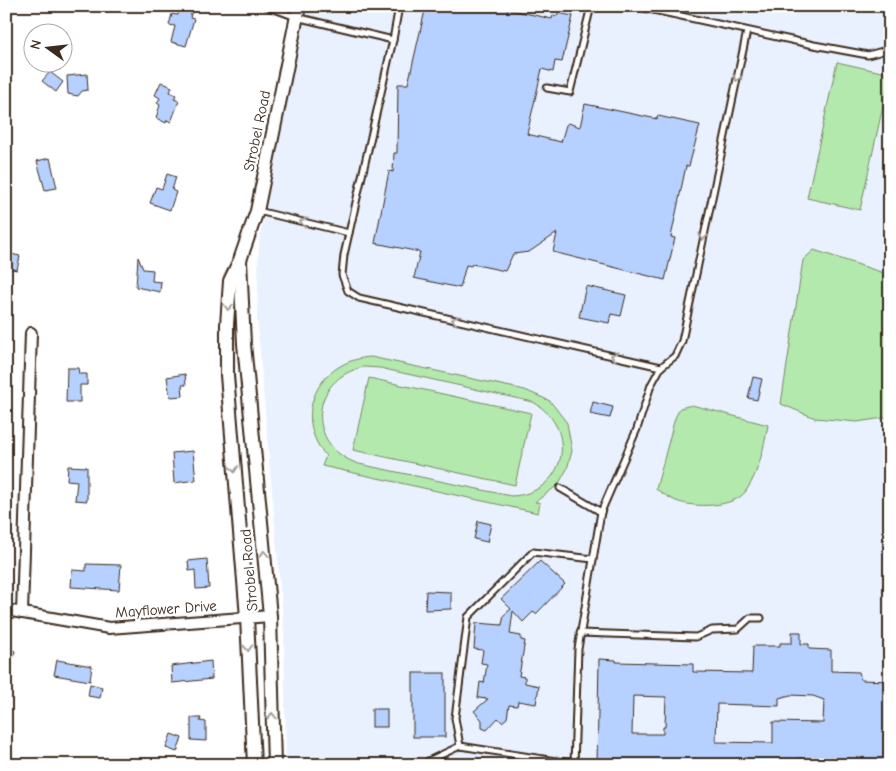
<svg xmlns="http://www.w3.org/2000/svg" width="896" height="771" viewBox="0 0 896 771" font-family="'Comic Neue',sans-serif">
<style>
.built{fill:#e9f1ff}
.green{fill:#b3e9ac;stroke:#778a65;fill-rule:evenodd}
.building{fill:#b6d1ff;stroke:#3b2a1e;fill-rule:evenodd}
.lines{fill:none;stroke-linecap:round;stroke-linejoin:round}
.service-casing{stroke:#3b2a1e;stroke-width:9}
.minor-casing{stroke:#3b2a1e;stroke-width:14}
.tertiary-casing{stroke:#3b2a1e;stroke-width:16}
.service{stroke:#fff;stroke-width:5}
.minor{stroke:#fff;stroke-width:10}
.tertiary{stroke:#fff;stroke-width:12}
.oneway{stroke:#a79f9a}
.labels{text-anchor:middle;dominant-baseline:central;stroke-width:5;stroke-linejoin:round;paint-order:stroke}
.street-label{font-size:15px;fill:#3b2a1e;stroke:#fff}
</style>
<rect width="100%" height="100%" fill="#fff"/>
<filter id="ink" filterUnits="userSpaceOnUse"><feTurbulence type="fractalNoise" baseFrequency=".02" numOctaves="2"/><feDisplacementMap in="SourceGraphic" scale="10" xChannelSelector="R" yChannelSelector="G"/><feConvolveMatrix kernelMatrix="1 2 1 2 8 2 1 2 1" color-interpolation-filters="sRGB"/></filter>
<g filter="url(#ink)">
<polygon class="built" points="306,6 890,6 890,765 286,765 284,632 257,319 259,242"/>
<g class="green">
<polygon points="837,62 890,74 860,210 807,198"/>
<polygon points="814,250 890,275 890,417 857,422 815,418 781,404 803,260"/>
<path d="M 371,357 L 525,390 L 550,401 L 567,423 L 572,451 L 567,469 L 558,485 L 535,502 L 540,503 L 538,513 L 322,466 L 326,456 C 291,415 319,360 371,357 ZM 364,367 L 380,368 L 533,402 C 580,429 566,494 511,496 L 359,464 C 305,447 309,378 364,367 Z"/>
<polygon points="369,378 531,413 515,485 353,450"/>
<path d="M 692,405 L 768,425 C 764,447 759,472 746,491 C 734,508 694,508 676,501 C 669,498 662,493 656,489 L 675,418 L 680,408 Z"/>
</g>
<g class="building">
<polygon points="180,6 193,6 190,18 194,19 186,46 171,42 175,26 169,25 172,14 178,15"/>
<polygon points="426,6 493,6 552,19 553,15 557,16 558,13 573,16 562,62 555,61 553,72 542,69 527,134 561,142 566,125 568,123 580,127 585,104 657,119 658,116 700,125 689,166 686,166 671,237 675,238 665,280 553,252 557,233 529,252 513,254 505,271 472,264 471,266 466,265 460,288 414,278 420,252 375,243 389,171 393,172 394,153 397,153 398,84 408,84"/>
<polygon points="50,72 63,82 56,92 42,81"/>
<polygon points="87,74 88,90 82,91 78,96 68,94 67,76"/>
<polygon points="161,82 172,87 170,92 176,95 174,99 179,101 171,122 167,120 166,123 156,118 160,105 157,103 160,98 155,95"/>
<polygon points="50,158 57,188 45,190 37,161"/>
<polygon points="167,174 176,177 172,190 176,192 170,210 150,203 156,187 162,189"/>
<polygon points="6,253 20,256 17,270 6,268"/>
<polygon points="138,257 143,269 153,270 152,281 161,282 160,292 136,287"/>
<polygon points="586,286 626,295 621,316 611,314 609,323 579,317"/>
<polygon points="67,368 78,368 79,374 87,374 87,385 80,385 80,402 66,402"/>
<polygon points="185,374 186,385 182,385 183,396 170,397 167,377"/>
<polygon points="753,377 762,379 757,400 748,398"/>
<polygon points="593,402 613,407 610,418 590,414"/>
<polygon points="193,451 196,480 174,483 172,453"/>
<polygon points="68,466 87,467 87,501 75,500 77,481 67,480"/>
<polygon points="478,521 491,524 487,542 474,539"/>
<polygon points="207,559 209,588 196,589 195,570 189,571 188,561"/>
<polygon points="540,561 565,584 536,614 533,612 523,622 513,611 510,634 521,636 521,640 525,641 519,676 525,677 525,683 539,686 536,704 518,701 517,706 509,705 507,718 502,722 498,718 487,730 482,728 482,720 474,711 488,699 478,698 480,682 484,683 487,664 481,663 483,650 474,649 476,623 502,625 504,615 511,609 501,599"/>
<polygon points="86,564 121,565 119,590 71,587 72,570 86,571"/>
<polygon points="426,591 451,592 451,609 425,610"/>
<path d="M 792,632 L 801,632 L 801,644 L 809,644 L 809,649 L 831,650 L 831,671 L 859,672 L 861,680 L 890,681 L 890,760 L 877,760 L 876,765 L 822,765 L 800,758 L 781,765 L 597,765 L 599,659 L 616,660 L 616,662 L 693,664 L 693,672 L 752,673 L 753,646 L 780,646 L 780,643 L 792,643 ZM 790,695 L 813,696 L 824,700 L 823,723 L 773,722 L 773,743 L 716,742 L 717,704 L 779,706 L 779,698 ZM 633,696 L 666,697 L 665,727 L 663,727 L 663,734 L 632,734 Z"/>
<polygon points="6,648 15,651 13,659 6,658"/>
<polygon points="57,660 92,666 90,681 54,675"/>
<polygon points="211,661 212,679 172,683 171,666"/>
<rect x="413" y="673" width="32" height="64"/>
<polygon points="90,684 102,687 100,698 88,696"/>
<rect x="372" y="709" width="15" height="18"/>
<polygon points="191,718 201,718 200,721 206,722 206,741 191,740"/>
<polygon points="171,734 182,738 177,752 166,748"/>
</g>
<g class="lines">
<g class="service-casing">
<g id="service">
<polyline points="266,6 296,17 393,40 399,6"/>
<polyline points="635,6 814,45 868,55 890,49"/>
<polyline points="393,40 344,255 342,275 348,291 359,298 661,367"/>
<polyline points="547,88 570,92 591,6"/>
<polyline points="258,211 349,233"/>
<polyline points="560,488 601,512"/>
<polyline points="580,633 696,637 712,630 738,629 750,618 761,618"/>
<polyline points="575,764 460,746 455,718 468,617 533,552 593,559"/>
<polyline points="427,765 428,761 460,746"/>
<polyline points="574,765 578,649 601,512 637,429 651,385 661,367 675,356 682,341 747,31"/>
</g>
</g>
<g class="minor-casing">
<g id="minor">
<polyline points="6,610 109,628 270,616"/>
<polyline points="22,613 31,333"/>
</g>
</g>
<g class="tertiary-casing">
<g id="tertiary">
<polyline points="240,261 244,344 270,616 274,765"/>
<polyline points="254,765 247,617 227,375 227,325 230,281 240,260 257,211 299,6"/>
</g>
</g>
<use href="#service" class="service"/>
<use href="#minor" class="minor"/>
<use href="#tertiary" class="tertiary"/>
</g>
<defs><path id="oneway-chevron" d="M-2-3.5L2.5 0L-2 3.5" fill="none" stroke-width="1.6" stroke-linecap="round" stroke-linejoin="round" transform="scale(1.25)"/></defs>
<g class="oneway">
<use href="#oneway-chevron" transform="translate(737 78) rotate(102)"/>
<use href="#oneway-chevron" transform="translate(303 222) rotate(-166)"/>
<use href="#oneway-chevron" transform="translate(703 237) rotate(102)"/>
<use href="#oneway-chevron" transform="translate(228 307) rotate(94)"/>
<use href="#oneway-chevron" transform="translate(455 320) rotate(-167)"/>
<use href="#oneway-chevron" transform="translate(614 356) rotate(-167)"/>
<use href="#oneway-chevron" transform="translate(234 469) rotate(85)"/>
<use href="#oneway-chevron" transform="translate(264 554) rotate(-95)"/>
<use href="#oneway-chevron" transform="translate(248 648) rotate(87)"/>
<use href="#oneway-chevron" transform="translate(272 716) rotate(-91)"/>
</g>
</g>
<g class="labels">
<g class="street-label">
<text transform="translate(257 131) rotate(-78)">Strobel Road</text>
<text transform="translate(249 570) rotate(-95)">Strobel Road</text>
<text transform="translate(166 609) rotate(-4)">Mayflower Drive</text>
</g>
</g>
<rect width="896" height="771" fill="none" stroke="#fff" stroke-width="25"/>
<rect x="12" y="12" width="871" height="746" fill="none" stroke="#3b2a1e" stroke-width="2" filter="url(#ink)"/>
<g transform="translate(48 48) rotate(285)"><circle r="24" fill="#ffffff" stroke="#b1aaa5"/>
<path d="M0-4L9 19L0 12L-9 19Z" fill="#3b2a1e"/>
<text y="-8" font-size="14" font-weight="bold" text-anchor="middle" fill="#3b2a1e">N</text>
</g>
</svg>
